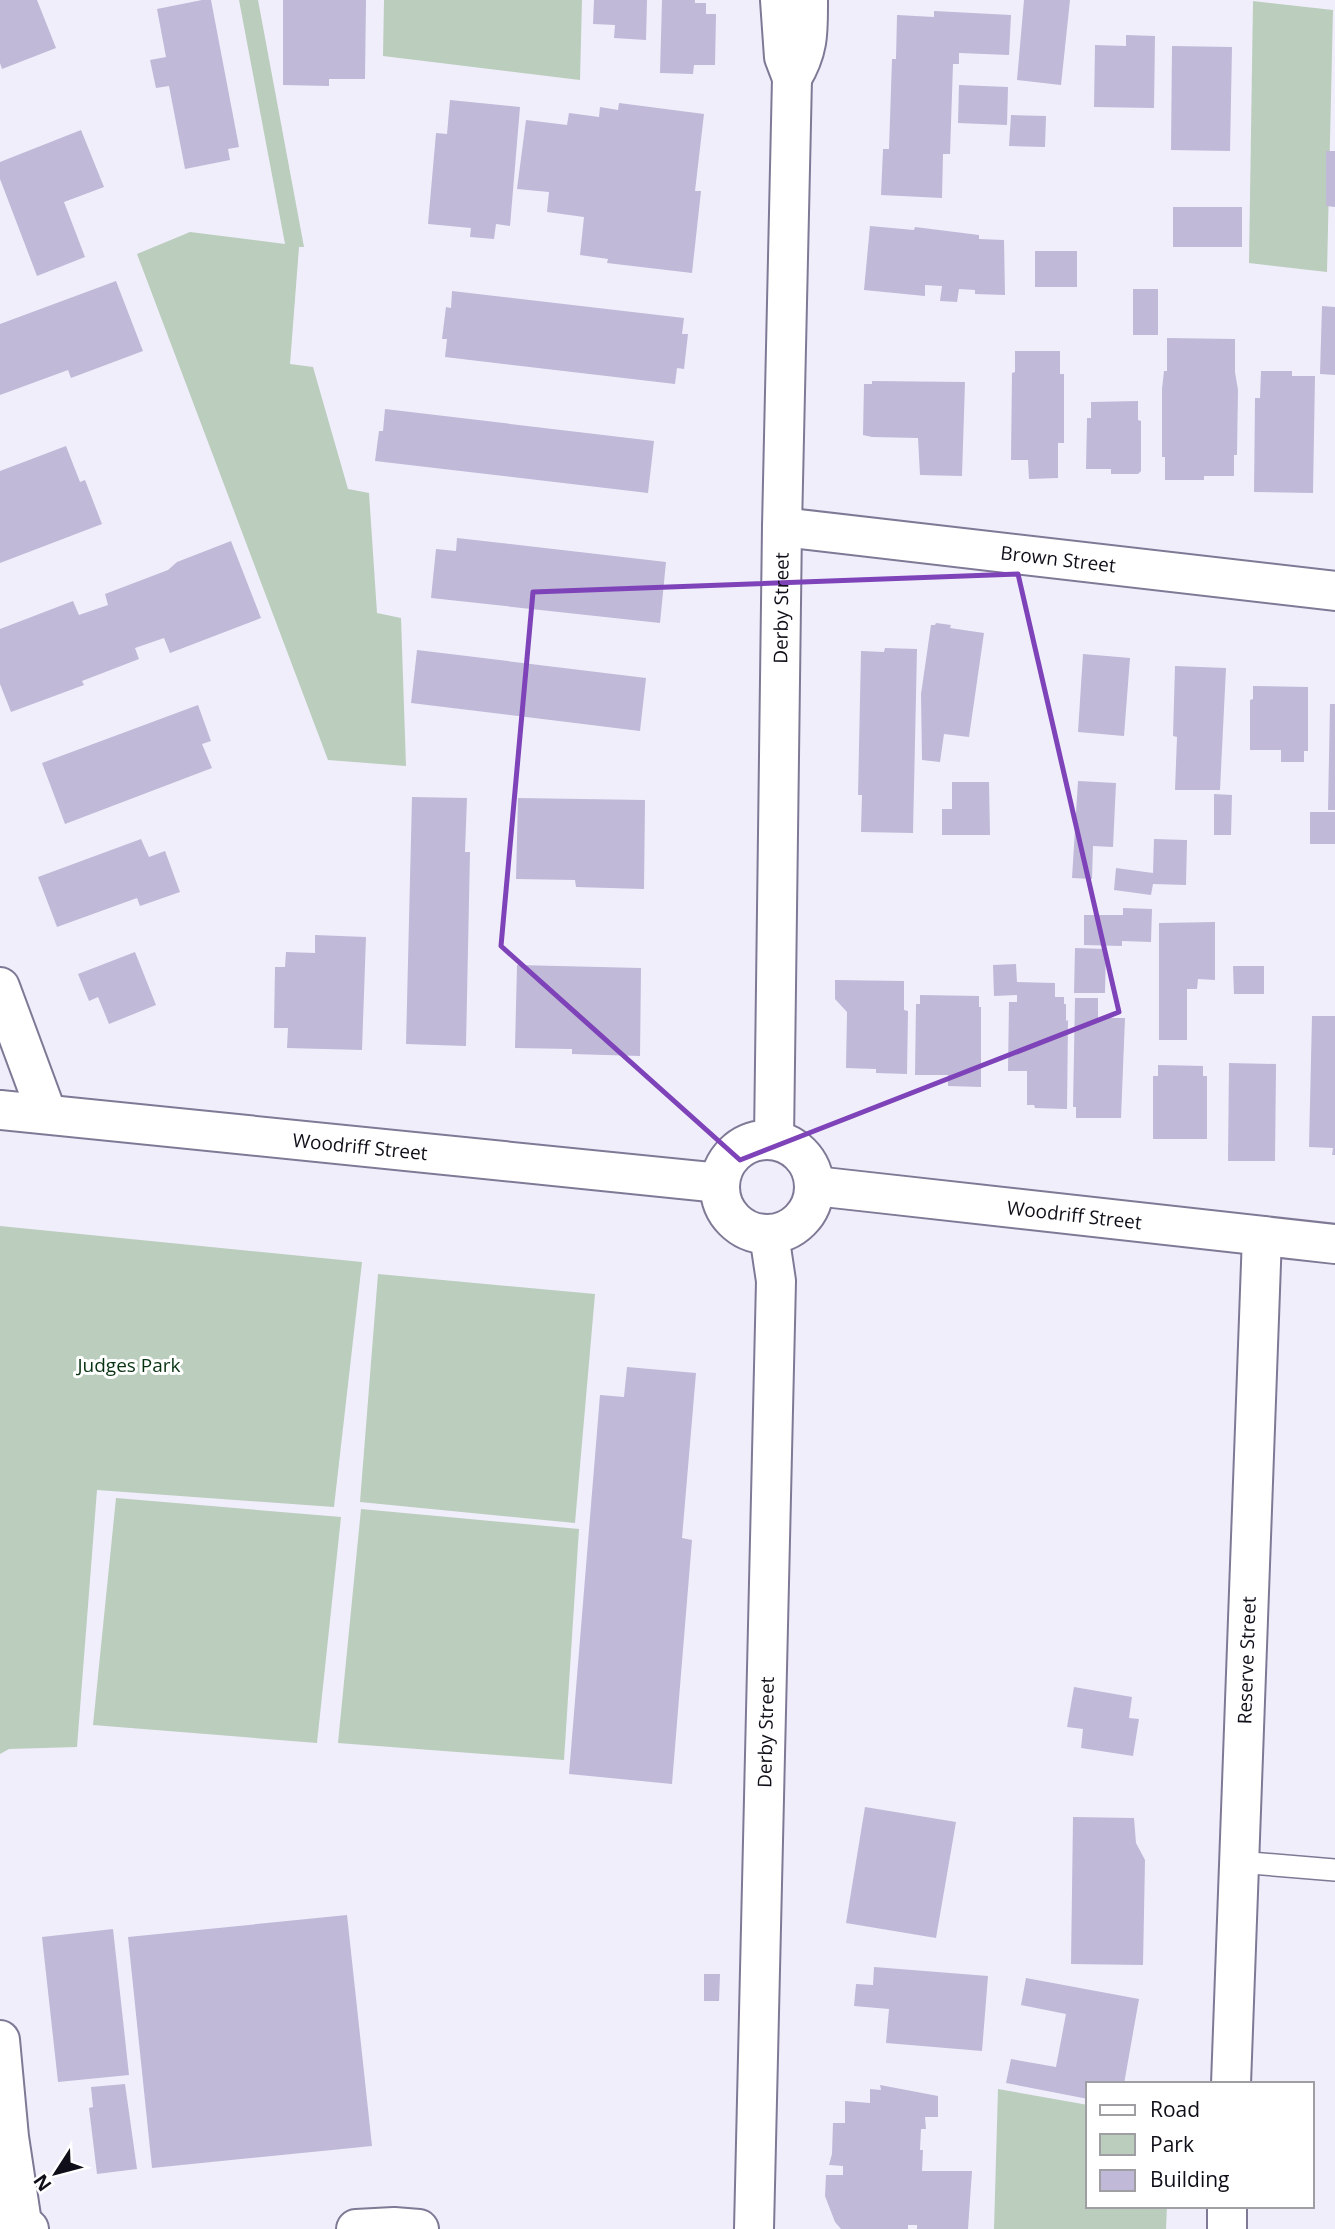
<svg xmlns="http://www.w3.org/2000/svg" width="1335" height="2229" viewBox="0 0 1335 2229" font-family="'Open Sans',sans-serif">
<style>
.green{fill:#bbcdbd}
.building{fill:#c0b9d8}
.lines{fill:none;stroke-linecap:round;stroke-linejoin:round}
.service-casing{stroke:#7f7996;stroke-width:24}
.minor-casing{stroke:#7f7996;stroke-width:42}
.tertiary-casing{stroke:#7f7996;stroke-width:42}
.service{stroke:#fff;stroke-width:21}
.minor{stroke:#fff;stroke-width:38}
.tertiary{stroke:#fff;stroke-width:38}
.marked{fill:none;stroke:#7e43b8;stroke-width:5;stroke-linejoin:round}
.labels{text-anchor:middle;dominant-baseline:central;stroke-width:6;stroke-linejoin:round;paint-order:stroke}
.street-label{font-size:19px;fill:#100e18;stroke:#fff}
.park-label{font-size:19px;fill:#083312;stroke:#fff}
</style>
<rect width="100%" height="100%" fill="#f0eefb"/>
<g class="green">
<polygon points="239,0 258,0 304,247 299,247 290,364 313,367 348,489 369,493 377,613 401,618 406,766 328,760 137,254 190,232 285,244"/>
<polygon points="384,0 582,0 580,80 383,56"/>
<polygon points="1253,1 1333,10 1327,272 1249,263"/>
<polygon points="0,1226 362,1262 334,1507 97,1490 77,1747 9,1749 0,1754"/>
<polygon points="378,1274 595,1294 575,1523 360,1502"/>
<polygon points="116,1498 341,1517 317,1743 93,1725"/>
<polygon points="361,1509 579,1529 564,1760 338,1743"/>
<polygon points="998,2089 1088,2105 1088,2206 1167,2206 1166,2229 994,2229"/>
</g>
<g class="building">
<polygon points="0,0 37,0 56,48 2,69 0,63"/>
<polygon points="202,0 211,0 239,147 228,149 230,160 185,169 169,86 156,88 150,60 166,57 157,9"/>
<polygon points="283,0 366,0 365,79 329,79 329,86 283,85"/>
<polygon points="594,0 647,0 646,40 614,38 615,25 593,24"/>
<polygon points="662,0 695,0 695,3 706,3 706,14 716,14 715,65 694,65 693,74 660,73"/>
<polygon points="1024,0 1070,0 1061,85 1017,80"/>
<polygon points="934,11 1011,15 1009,55 959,53 959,64 953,64 950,154 943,154 942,198 881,195 883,149 889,149 892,59 896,59 897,15 934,17"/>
<polygon points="1126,35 1155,36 1154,108 1094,107 1095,45 1126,46"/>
<polygon points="1172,46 1232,47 1230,151 1171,150"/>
<polygon points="959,85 1008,87 1007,125 958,123"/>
<polygon points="450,100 520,107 510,226 496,224 494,239 470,237 471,228 428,224 436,133 447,134"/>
<polygon points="619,103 704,114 695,191 701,191 692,273 607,263 608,259 580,255 584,217 547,212 549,192 517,189 526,120 567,125 569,113 599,117 600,107 618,110"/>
<polygon points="1011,115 1046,116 1045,147 1009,146"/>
<polygon points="81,130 104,187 64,202 85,257 37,276 0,179 0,162"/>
<polygon points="1326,151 1335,151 1335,207 1326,206"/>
<rect x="1173" y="207" width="69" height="40"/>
<polygon points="870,226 914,230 915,227 979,235 979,239 1004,240 1005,295 975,294 975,290 959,289 957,302 940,301 942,286 925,285 925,296 864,290"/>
<rect x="1035" y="251" width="42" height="36"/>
<polygon points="116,281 143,351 71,378 68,370 0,395 0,324"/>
<rect x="1133" y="289" width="25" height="46"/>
<polygon points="452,291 684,318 682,334 688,334 684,369 677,368 675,384 445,357 447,339 442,339 446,307 451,308"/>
<polygon points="1322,306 1335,307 1335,375 1320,374"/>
<polygon points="1167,338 1235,339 1235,372 1238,390 1237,455 1234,455 1234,476 1204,476 1204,480 1165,480 1165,457 1162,457 1162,389 1164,371 1167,371"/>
<polygon points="1015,351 1060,351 1060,374 1064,374 1064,443 1058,443 1058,478 1029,479 1028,460 1011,460 1012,373 1015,372"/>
<polygon points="1261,371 1292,371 1292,376 1315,376 1313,493 1254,492 1255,398 1260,398"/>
<polygon points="872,381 965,382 962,476 920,475 918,438 872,437 863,435 864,384 872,384"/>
<polygon points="1138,401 1138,420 1141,421 1141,471 1138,474 1111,474 1111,469 1086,469 1087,418 1091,418 1091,402"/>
<polygon points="385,409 654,441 648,493 375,461 379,431 383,431"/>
<polygon points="66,446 80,482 85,480 102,524 0,563 0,471"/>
<polygon points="457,538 666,562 660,623 431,598 436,549 456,551"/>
<polygon points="231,541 261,618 170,653 164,638 135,648 139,659 82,681 84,685 11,712 0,684 0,629 73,601 79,615 108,605 105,594 168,570 177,562"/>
<polygon points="936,623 951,625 950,628 984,633 969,737 944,734 940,762 922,760 921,694 931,625 935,625"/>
<polygon points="885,648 917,649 913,833 861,832 862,795 858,795 861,651 884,652"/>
<polygon points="417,650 646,678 640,731 411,703"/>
<polygon points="1083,654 1130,658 1124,736 1078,732"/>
<polygon points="1175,666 1226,668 1220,790 1175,790 1177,737 1173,736"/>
<polygon points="1253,686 1308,687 1308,751 1304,751 1304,762 1281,762 1281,750 1250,750 1250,700 1253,699"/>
<polygon points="1330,704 1335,704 1335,810 1328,810"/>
<polygon points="198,705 211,741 202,744 212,768 65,824 42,763"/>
<polygon points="1078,781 1116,783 1113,847 1093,846 1092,879 1072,878"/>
<polygon points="952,782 989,782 990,835 942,835 942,809 952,809"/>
<polygon points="1214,794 1232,795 1231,835 1214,835"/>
<polygon points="412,797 467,798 465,852 470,852 466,1046 406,1044"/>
<polygon points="518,798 645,800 644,889 576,887 575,880 516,879"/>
<rect x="1310" y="812" width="25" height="32"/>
<polygon points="141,839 149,857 165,851 180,892 140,906 137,898 57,927 38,877"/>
<polygon points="1154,839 1187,840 1186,885 1153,884 1151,895 1114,890 1116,868 1153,873"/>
<polygon points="1123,908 1152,909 1151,942 1122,941 1122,946 1084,945 1084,915 1123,915"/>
<polygon points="1215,922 1215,980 1198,979 1197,989 1187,989 1187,1040 1159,1040 1159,923"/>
<polygon points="315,935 366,937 362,1050 287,1048 288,1028 274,1028 275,967 285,967 286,952 315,953"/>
<polygon points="1075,948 1106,949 1105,993 1074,993"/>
<polygon points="135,952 156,1005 109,1024 98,997 89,1001 78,974"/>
<polygon points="1016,964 1017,982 1055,983 1055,997 1064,997 1064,1004 1066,1004 1066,1021 1068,1020 1067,1109 1035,1108 1034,1105 1027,1105 1027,1071 1008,1071 1009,1002 1017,1002 1017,995 994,996 993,965"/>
<polygon points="517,965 641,968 640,1056 572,1054 572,1049 515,1048"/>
<polygon points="1233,966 1264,966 1264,994 1234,994"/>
<polygon points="835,980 904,981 904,1010 908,1011 907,1074 876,1073 876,1069 846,1068 847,1012 835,999"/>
<polygon points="920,995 979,996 979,1007 981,1007 981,1087 948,1086 948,1075 915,1075 916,1004 920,1004"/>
<polygon points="1075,998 1098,998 1098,1018 1125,1018 1121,1118 1076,1118 1076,1107 1073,1107"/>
<polygon points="1312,1016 1335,1016 1335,1155 1332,1155 1333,1148 1309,1147"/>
<polygon points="1229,1063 1276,1064 1275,1161 1228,1161"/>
<polygon points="1158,1065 1203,1066 1203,1076 1207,1076 1207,1139 1153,1139 1153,1076 1158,1076"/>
<polygon points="627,1367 696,1373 682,1538 692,1540 672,1784 569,1774 600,1395 624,1397"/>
<polygon points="1074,1687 1132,1697 1129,1718 1139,1719 1133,1756 1081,1748 1083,1729 1067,1727"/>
<polygon points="865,1807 956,1822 936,1938 846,1923"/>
<polygon points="1073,1817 1134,1818 1136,1843 1145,1860 1143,1965 1071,1964"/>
<polygon points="347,1915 372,2146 152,2168 128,1937"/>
<polygon points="113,1929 129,2075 58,2082 42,1937"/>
<polygon points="874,1967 988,1976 982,2051 886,2043 889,2009 854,2006 856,1984 873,1985"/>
<polygon points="704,1974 720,1974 719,2001 704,2001"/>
<polygon points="1026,1978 1139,1999 1124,2084 1088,2084 1088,2099 1006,2083 1011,2059 1056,2067 1066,2014 1021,2005"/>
<polygon points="125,2084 137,2169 97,2174 89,2108 93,2107 91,2087"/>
<polygon points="880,2085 938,2096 938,2117 925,2117 926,2129 921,2129 920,2150 923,2150 922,2171 972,2171 968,2229 917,2229 917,2225 908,2225 908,2229 841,2229 835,2222 825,2196 826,2175 843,2175 843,2166 829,2165 832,2154 833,2123 845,2123 845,2101 870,2103 870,2089 881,2090"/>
</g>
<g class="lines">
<g class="service-casing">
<polyline id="service" points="1238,1862 1335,1870"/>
</g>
<g class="minor-casing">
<g id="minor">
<path id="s1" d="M 782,527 L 1335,591"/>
<polyline points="0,987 47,1114"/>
<polyline points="0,2040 9,2137 22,2223"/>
<path id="s2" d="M 1231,2084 L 1262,1236"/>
<polyline points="1227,2229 1227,2206"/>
</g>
</g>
<g class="tertiary-casing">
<g id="tertiary">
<path d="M 792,78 C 809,50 808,32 808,0"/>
<path id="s3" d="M 0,1110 L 720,1183"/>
<circle cx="767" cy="1187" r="47"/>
<path id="s4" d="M 774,1140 L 782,527 L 792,78 L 784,57 L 780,0"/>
<path id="s5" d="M 815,1186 L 1335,1244"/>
<polyline points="0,2217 22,2223 29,2229"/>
<polyline points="356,2229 394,2227 419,2229"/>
<path id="s6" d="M 754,2229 L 776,1281 L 769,1234"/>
</g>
</g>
<use href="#service" class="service"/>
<use href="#minor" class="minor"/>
<use href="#tertiary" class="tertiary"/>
</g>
<path class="marked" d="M 1018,574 L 1119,1012 L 740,1160 L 501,946 L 533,592 Z"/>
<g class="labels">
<g class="street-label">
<text stroke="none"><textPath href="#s1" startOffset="278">Brown Street</textPath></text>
<text stroke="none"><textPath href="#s4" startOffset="532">Derby Street</textPath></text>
<text stroke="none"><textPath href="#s3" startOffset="362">Woodriff Street</textPath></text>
<text stroke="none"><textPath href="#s5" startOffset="261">Woodriff Street</textPath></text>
<text stroke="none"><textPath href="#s2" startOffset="424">Reserve Street</textPath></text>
<text stroke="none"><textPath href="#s6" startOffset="497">Derby Street</textPath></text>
</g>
<g class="park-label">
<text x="129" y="1365">Judges Park</text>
</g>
</g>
<rect x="1086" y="2082" width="228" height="126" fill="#ffffff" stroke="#9f9fa3" stroke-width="2"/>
<rect x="1100" y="2105" width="35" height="10" fill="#ffffff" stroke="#9f9fa3" stroke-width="2"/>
<text x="1150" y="2117" font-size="21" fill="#100e18">Road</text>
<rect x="1100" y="2134" width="35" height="21" fill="#bbcdbd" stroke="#9f9fa3" stroke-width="2"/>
<text x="1150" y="2152" font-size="21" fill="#100e18">Park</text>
<rect x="1100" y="2170" width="35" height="21" fill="#c0b9d8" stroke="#9f9fa3" stroke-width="2"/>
<text x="1150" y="2187" font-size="21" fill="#100e18">Building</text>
<g transform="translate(56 2173) rotate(234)" stroke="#ffffff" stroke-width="5" paint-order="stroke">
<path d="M0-5L12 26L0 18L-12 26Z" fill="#100e18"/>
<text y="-10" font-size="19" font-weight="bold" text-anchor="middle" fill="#100e18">N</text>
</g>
</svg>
